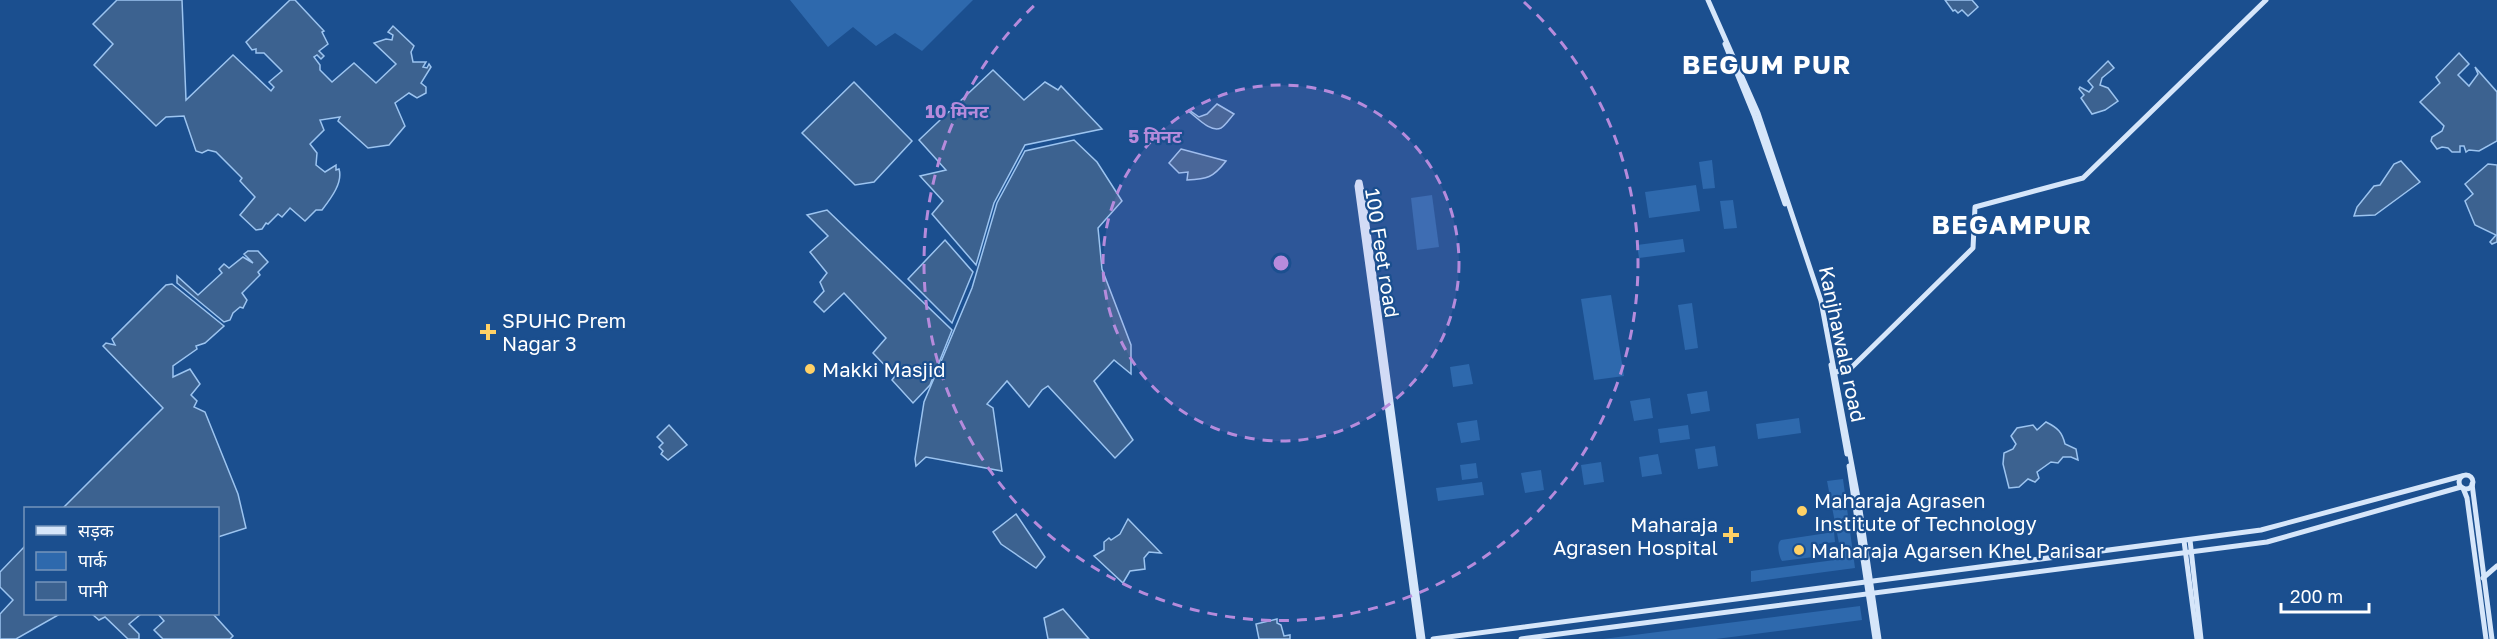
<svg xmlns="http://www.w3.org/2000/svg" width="2497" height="639" viewBox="0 0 2497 639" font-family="'Golos Text','Noto Sans Devanagari',sans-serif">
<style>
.green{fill:#2e69ad}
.water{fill:#3c6290;stroke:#9cc4f0;stroke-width:1.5}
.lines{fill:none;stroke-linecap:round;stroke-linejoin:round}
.secondary{stroke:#d6e6fa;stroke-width:5}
.ring{fill:none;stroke:#b68bdc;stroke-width:3;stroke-dasharray:10 8}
.poi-dot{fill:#ffd166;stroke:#1b4f8f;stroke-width:2}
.labels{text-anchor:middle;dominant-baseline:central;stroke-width:4.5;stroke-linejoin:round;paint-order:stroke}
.street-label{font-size:20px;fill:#fff;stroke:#1b4f8f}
.poi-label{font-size:20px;fill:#fff;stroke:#1b4f8f;text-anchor:start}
.district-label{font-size:26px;font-weight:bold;letter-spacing:1.5px;fill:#fff;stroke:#1b4f8f}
.centre{fill:#b68bdc;stroke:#1b4f8f;stroke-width:3}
.ring-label{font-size:18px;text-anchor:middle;font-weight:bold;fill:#b68bdc;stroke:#1b4f8f;stroke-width:4.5;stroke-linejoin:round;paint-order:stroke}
</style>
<rect width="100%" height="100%" fill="#1b4f8f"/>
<g class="green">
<polygon points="790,0 973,0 922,51 895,33 876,46 853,27 828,47"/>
<polygon points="1712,160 1715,188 1703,189 1699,162"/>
<polygon points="1696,185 1700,211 1649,218 1645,192"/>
<polygon points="1432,195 1439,247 1417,250 1411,198"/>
<polygon points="1733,200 1737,228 1724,229 1720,201"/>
<polygon points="1683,239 1685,252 1639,258 1637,245"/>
<polygon points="1611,295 1624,376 1594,380 1581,299"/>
<polygon points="1692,303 1698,348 1685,350 1678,305"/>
<polygon points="1469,364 1473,384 1453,387 1450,367"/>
<polygon points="1707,391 1710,411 1691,414 1687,394"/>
<polygon points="1650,398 1653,418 1634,421 1630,401"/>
<polygon points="1799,418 1801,433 1758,439 1756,424"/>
<polygon points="1477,420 1480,440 1461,443 1457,423"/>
<polygon points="1688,425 1690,439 1660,443 1658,429"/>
<polygon points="1715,446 1718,466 1698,469 1695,449"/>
<polygon points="1658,454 1662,474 1642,477 1639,457"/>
<polygon points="1601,462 1604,482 1584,485 1581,465"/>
<polygon points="1476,463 1478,478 1462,480 1460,465"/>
<polygon points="1541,470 1544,490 1525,493 1521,473"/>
<polygon points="1843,479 1855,568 1751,582 1751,571 1842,559 1827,481"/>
<polygon points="1482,482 1484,495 1438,501 1436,488"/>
<path d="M 1834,532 L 1835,542 L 1819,544 L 1821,556 L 1782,561 C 1779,556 1776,544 1781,540 Z"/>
<polygon points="1860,606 1862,620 1716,639 1603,639"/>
</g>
<g class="water">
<path d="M 117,0 L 182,0 L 186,100 L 233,55 L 271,91 L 274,87 L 269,82 L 282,71 L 264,53 L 256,53 L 256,49 L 252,50 L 246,42 L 290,0 L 295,0 L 324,31 L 322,32 L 328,44 L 319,51 L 324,56 L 321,59 L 317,55 L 314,57 L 320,65 L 320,70 L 332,82 L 354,63 L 376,83 L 396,64 L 374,43 L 386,39 L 392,40 L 393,35 L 388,32 L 393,26 L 414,46 L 411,52 L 413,62 L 426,62 L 423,67 L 427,68 L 429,64 L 431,67 L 421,83 L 426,87 L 426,93 L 417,98 L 409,93 L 395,103 L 405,126 L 389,145 L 368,148 L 338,121 L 340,117 L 320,120 L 324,130 L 310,144 L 317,153 L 316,165 L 325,172 L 336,165 L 336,170 L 339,169 C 343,182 332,197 322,210 L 316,210 L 305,221 L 290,208 L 282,217 L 278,214 L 268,224 L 266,223 L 262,229 L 256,230 L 240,215 L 255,197 L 240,181 L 242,178 L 216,152 L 208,150 L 202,153 L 196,151 L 184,116 L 166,117 L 156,126 L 94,65 L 113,44 L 93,24 Z"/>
<polygon points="1945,0 1972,0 1978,7 1968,16 1962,10 1958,13 1955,10 1953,11"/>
<polygon points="2459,53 2469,64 2458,75 2469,86 2478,74 2475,67 2497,92 2497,141 2479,151 2469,150 2466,152 2464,146 2460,146 2460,152 2452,152 2448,148 2442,147 2437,149 2431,141 2432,137 2442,131 2444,126 2420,102 2440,83 2436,77"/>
<polygon points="2108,61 2114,68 2102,78 2100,85 2108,88 2118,101 2105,110 2092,114 2081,98 2084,95 2079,89 2080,87 2089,92 2093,87 2088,81"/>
<polygon points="993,70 1024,100 1045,82 1058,90 1061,86 1102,129 1025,145 994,203 976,265 932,214 943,201 920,176 946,170 919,140"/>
<polygon points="854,82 912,141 874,182 855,185 802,133"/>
<path d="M 1217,104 L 1234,114 C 1231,117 1225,126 1221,128 C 1210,133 1197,117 1188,111 L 1189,110 L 1199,117 L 1207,114 Z"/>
<polygon points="1074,140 1097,162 1122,201 1098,228 1102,269 1131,345 1131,374 1114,360 1094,381 1133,440 1115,458 1048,386 1042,390 1029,407 1007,381 987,404 993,408 1002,471 926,457 916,466 915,459 924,402 972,288 997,203 1025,151"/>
<path d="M 1181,149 L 1226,161 C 1213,178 1207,179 1187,180 L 1188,172 L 1179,173 L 1169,163 Z"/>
<polygon points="2401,161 2420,182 2375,215 2354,216 2357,207 2374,186 2380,185 2394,164"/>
<polygon points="2488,164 2497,165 2497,242 2492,244 2490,242 2496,235 2475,225 2465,201 2473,194 2465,184"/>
<polygon points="827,210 952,330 930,385 913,403 892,380 895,376 873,353 886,338 844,293 824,312 814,302 824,291 820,282 827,273 810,252 828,236 807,215"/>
<polygon points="945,240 973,272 952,323 908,279"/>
<polygon points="248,251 258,251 268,262 258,272 260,275 242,293 247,300 243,308 240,307 233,313 230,320 224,322 177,283 177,276 198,295 222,273 219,269 224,264 229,268 243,257 253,263 244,254"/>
<polygon points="172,284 224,326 205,343 196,346 197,349 173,366 173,377 190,369 200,384 191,395 197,401 194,407 205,412 238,494 246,528 218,537 218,508 63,508 163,408 103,346 106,343 115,345 112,339 166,285"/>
<path d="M 2046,422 C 2058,428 2062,432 2065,444 L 2076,449 L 2078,460 L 2071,457 L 2063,457 L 2058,463 L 2051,462 L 2037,472 L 2039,478 L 2035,482 L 2028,479 L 2019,487 L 2009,488 L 2003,464 L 2004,453 L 2013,449 L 2016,444 L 2011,436 L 2017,428 L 2033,425 L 2037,430 Z"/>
<polygon points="669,425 687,445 668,460 661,454 663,451 659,447 663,443 657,437"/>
<polygon points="1016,514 1045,557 1036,568 1001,544 993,532"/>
<polygon points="1128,519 1161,553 1149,552 1144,558 1145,569 1130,571 1123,583 1094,556 1104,550 1104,542 1109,538 1111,540 1120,534"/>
<polygon points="25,546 26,614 60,614 16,639 0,639 0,614 13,600 0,587 0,572"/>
<polygon points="1063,609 1089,639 1048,639 1044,618"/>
<polygon points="92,614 141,614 129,624 139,634 139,639 128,639 105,617 99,620"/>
<polygon points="158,614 213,614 233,636 230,639 163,639 154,630 164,621"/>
<polygon points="1277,619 1277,623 1281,625 1284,636 1290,635 1290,639 1259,639 1256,624"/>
</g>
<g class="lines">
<g class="secondary">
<polyline points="1708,0 1758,113 1821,301 1859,503 1879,639"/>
<polyline points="1725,44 1754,115 1785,204"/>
<polyline points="1831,365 1847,454"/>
<polyline points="1836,372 1851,368 1973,248 1975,207 2083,178 2266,0"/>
<polyline points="1849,466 1875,639"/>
<circle cx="2466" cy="482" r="7"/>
<polyline points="2472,484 2492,639"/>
<polyline points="2463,488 2467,498 2486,639"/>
<polyline points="2190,540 2201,639"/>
<polyline points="2184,541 2197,639"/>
<polyline points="2483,578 2497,566"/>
<polyline points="1419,639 1357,186 1358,182 1360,182 1364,202 1423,639"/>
<polyline points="1433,639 2261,530 2462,476"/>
<polyline points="1521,639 2267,542 2461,487"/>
</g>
</g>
<circle cx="1281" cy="263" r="178" fill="#b68bdc" fill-opacity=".12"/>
<g class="ring">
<circle cx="1281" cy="263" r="178"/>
<path d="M1524 2A357 357 0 1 1 1038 2"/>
</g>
<g class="poi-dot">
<path d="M485 323h6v6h6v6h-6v6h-6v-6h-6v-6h6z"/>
<circle cx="810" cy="369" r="6"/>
<circle cx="1802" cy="511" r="6"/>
<path d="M1728 526h6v6h6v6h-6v6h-6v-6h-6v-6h6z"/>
<circle cx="1799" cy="550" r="6"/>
</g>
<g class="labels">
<g class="street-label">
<text transform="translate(1383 253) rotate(81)">100 Feet road</text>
<text transform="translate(1843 344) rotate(78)">Kanjhawala road</text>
</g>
<g class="poi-label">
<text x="502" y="320">SPUHC Prem<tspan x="502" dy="23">Nagar 3</tspan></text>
<text x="822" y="369">Makki Masjid</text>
<text x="1814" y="500">Maharaja Agrasen<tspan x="1814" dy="23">Institute of Technology</tspan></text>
<text x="1718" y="524" text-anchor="end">Maharaja<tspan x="1718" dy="23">Agrasen Hospital</tspan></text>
<text x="1811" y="550">Maharaja Agarsen Khel Parisar</text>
</g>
<g class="district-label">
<text x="1767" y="64">BEGUM PUR</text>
<text x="2012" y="224">BEGAMPUR</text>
</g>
</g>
<circle cx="1281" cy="263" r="9" class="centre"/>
<g class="ring-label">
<text x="957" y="118">10 मिनट</text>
<text x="1155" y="143">5 मिनट</text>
</g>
<rect x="24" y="507" width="195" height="108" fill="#1b4f8f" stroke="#7695bc" stroke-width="1.5"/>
<rect x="36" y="526" width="30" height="9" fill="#d6e6fa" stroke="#7695bc" stroke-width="1.5"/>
<text x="78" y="537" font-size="18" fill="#ffffff">सड़क</text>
<rect x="36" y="552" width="30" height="18" fill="#2e69ad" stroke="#7695bc" stroke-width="1.5"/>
<text x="78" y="567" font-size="18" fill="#ffffff">पार्क</text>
<rect x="36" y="582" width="30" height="18" fill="#3c6290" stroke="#7695bc" stroke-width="1.5"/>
<text x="78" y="597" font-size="18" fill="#ffffff">पानी</text>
<path d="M2281 603v9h88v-9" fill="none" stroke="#ffffff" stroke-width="3"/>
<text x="2290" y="603" font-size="18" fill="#ffffff" stroke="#1b4f8f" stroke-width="4.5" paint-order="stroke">200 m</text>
</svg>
